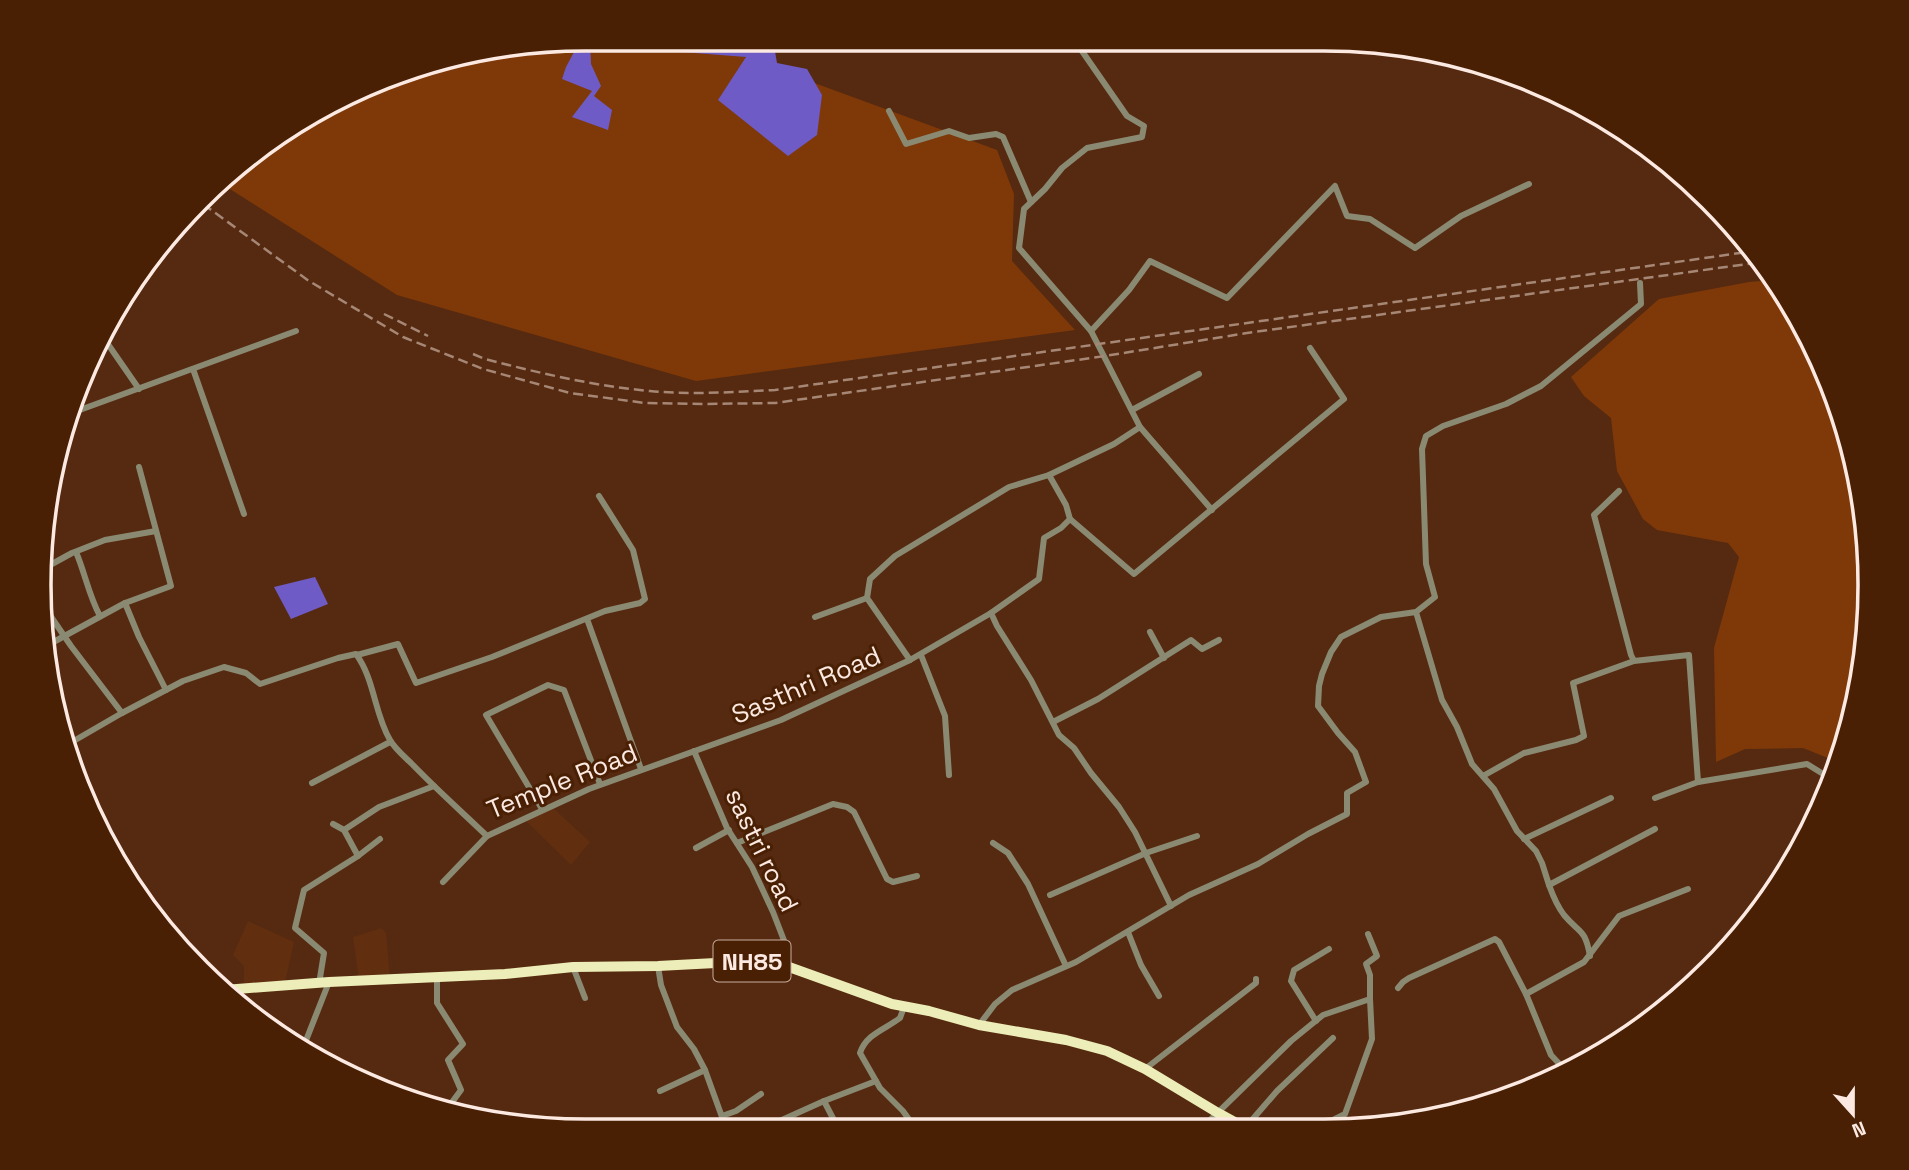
<svg xmlns="http://www.w3.org/2000/svg" width="1909" height="1170" viewBox="0 0 1909 1170" font-family="'Space Grotesk',sans-serif">
<style>
.built{fill:#612e0f}
.green{fill:#7f3908}
.water{fill:#6f5bc5}
.lines{fill:none;stroke-linecap:round;stroke-linejoin:round}
.minor{stroke:#8a8a73;stroke-width:6}
.trunk{stroke:#ecedb8;stroke-width:10}
.rail{stroke:#a68776;stroke-width:2.5;stroke-dasharray:10 5;stroke-linecap:butt}
.labels{text-anchor:middle;dominant-baseline:central;stroke-width:6;stroke-linejoin:round;paint-order:stroke}
.shield{fill:#4a2005;stroke:#c7ada0;stroke-width:2}
.shield-label{font-size:24px;font-weight:bold;fill:#fceae2}
.street-label{font-size:26px;fill:#fceae2;stroke:#4a2005}
.rim{fill:none;stroke:#fceae2;stroke-width:3.5}
</style>
<rect width="100%" height="100%" fill="#562a10"/>
<g class="built">
<polygon points="553,808 590,842 571,865 526,821"/>
<polygon points="248,921 294,942 284,987 244,989 244,966 233,955"/>
<polygon points="381,928 386,933 390,978 359,981 353,937"/>
</g>
<g class="green">
<polygon points="585,39 695,39 997,150 1014,194 1012,261 1075,330 696,381 397,295 222,184 253,151 410,67"/>
<polygon points="1774,280 1797,311 1841,409 1866,513 1869,620 1852,726 1838,762 1803,748 1745,749 1716,762 1714,648 1739,557 1728,543 1657,530 1643,519 1617,471 1611,418 1584,396 1571,377 1659,299 1749,282"/>
</g>
<g class="water">
<polygon points="581,39 590,39 591,64 601,86 594,96 612,110 608,130 572,117 592,91 562,79 566,67"/>
<polygon points="691,39 773,40 777,63 807,69 822,95 817,135 788,156 718,100 746,57 682,52"/>
<polygon points="315,577 328,604 291,619 274,587"/>
</g>
<g class="lines">
<g class="minor">
<polyline points="889,111 906,144 949,131 969,138 996,134 1003,137 1031,202"/>
<polyline points="1640,283 1641,304 1541,386 1506,404 1443,426 1426,436 1422,449 1426,564 1435,597 1416,612 1442,700 1457,727 1472,764 1494,789 1517,831 1536,851 1542,863 1549,885 1655,829"/>
<polyline points="1091,331 1129,290 1150,261 1227,298 1335,186 1347,216 1370,219 1415,248 1461,216 1529,184"/>
<polyline points="103,337 139,389"/>
<polyline points="193,369 244,514"/>
<polyline points="1132,410 1199,374"/>
<polyline points="66,415 296,331"/>
<polyline points="1140,427 1212,510"/>
<polyline points="1049,475 1066,505 1070,519 1061,528 1044,538 1039,579 991,613 997,626 1031,680 1059,735 1074,748 1091,773 1119,807 1135,832 1171,906"/>
<polyline points="1619,491 1594,515 1631,655 1634,661 1689,655 1698,782"/>
<polyline points="1070,519 1134,574 1344,399 1310,348"/>
<path d="M 76,552 C 85,573 89,596 100,616"/>
<polyline points="41,570 72,553 105,540 156,531"/>
<polyline points="41,602 71,646 122,713"/>
<polyline points="125,603 171,586 139,467"/>
<polyline points="815,617 867,598"/>
<polyline points="587,619 641,769"/>
<polyline points="1150,632 1164,658"/>
<polyline points="48,645 125,603 139,637 166,690"/>
<polyline points="357,655 398,644 416,683 492,657 605,611 640,603 645,599 633,550 599,496"/>
<polyline points="921,655 945,716 949,775"/>
<polyline points="910,660 867,598 870,579 895,556 1009,487 1049,475 1114,444 1140,427 1091,331 1019,248 1024,209 1045,189 1062,168 1087,148 1142,137 1144,126 1127,116 1075,41"/>
<polyline points="1053,722 1098,699 1191,640 1202,649 1219,640"/>
<path d="M 65,746 L 122,713 L 183,681 L 224,667 L 246,673 L 260,684 L 338,658 L 356,654 C 375,680 374,713 390,740 C 395,749 405,757 412,764 C 436,789 462,812 487,836 L 589,789 L 781,720 L 910,660 L 991,613"/>
<polyline points="694,751 727,828 752,867 773,912 785,943 789,967"/>
<polyline points="1483,776 1524,753 1576,740 1584,736 1573,683 1634,661"/>
<polyline points="312,783 390,742"/>
<polyline points="1655,798 1698,782 1807,764 1828,777 1831,782"/>
<polyline points="542,809 486,715 548,685 564,690 600,784"/>
<polyline points="344,830 379,807 434,786"/>
<polyline points="1524,839 1611,798"/>
<polyline points="737,843 833,804 847,807 854,812 887,879 893,882 917,876"/>
<polyline points="993,843 1008,853 1028,884 1066,966"/>
<polyline points="696,848 729,830"/>
<polyline points="358,856 380,839"/>
<polyline points="126,871 142,886"/>
<polyline points="443,882 487,836"/>
<path d="M 1549,885 C 1553,896 1557,906 1564,915 C 1580,934 1585,928 1590,956"/>
<polyline points="1050,895 1146,853 1197,836"/>
<polyline points="1128,932 1141,965 1159,996"/>
<polyline points="1368,934 1377,956 1366,964 1370,975 1370,999"/>
<polyline points="658,966 661,985 677,1027 694,1049 705,1070 726,1128"/>
<polyline points="573,967 585,998"/>
<polyline points="437,978 437,1003 463,1044 448,1060 461,1090 447,1109"/>
<polyline points="319,984 324,953 295,928 304,890 358,856 344,830 333,824"/>
<polyline points="1398,988 1403,982 1409,978 1495,939 1499,942 1526,994"/>
<path d="M 904,1007 L 900,1018 C 886,1029 866,1034 860,1053 L 880,1088 L 903,1111 L 915,1128"/>
<polyline points="1316,1021 1291,981 1294,970 1329,949"/>
<polyline points="979,1025 995,1004 1012,990 1076,962 1189,895 1258,864 1308,834 1347,814 1347,793 1366,782 1355,752 1338,733 1318,706 1319,686 1322,674 1331,652 1341,637 1381,617 1416,612"/>
<polyline points="303,1048 329,982"/>
<polyline points="1561,1067 1623,1040"/>
<polyline points="1145,1069 1256,983 1256,979"/>
<polyline points="1567,1072 1551,1055 1526,994 1584,962 1619,916 1688,889"/>
<polyline points="660,1091 705,1070"/>
<polyline points="722,1116 736,1111 761,1094"/>
<polyline points="764,1128 824,1101"/>
<polyline points="838,1128 824,1101 876,1081"/>
<polyline points="1245,1128 1277,1091 1333,1038"/>
<polyline points="1200,1130 1291,1041 1323,1015 1370,999 1372,1039 1345,1114 1313,1130"/>
</g>
<polyline class="trunk" points="224,990 329,982 505,974 573,967 658,966 754,961 789,967 892,1004 929,1011 979,1025 1066,1040 1107,1051 1145,1069 1218,1113 1249,1130"/>
<g class="rail">
<polyline points="203,204 309,281 403,337 483,369 570,393 645,403 705,404 775,403 1105,356 1247,333 1762,262"/>
<polyline points="384,314 428,336"/>
<path d="M 473,354 L 485,359 C 539,373 594,386 650,391 C 691,395 733,392 775,390 L 1754,251"/>
</g>
</g>
<g class="labels">
<rect class="shield" x="713.5" y="940.5" width="77" height="41" rx="5"/>
<g class="shield-label">
<text x="752" y="961">NH85</text>
</g>
<g class="street-label">
<text transform="translate(806 685) rotate(-23)">Sasthri Road</text>
<text transform="translate(562 781) rotate(-22)">Temple Road</text>
<text transform="translate(762 850) rotate(64)">sastri road</text>
</g>
</g>
<path d="M0 0H1909V1170H0ZM585 51H1324A534 534 0 0 1 1858 585V585A534 534 0 0 1 1324 1119H585A534 534 0 0 1 51 585V585A534 534 0 0 1 585 51Z" fill="#4a2005" fill-rule="evenodd"/>
<path class="rim" d="M585 51H1324A534 534 0 0 1 1858 585V585A534 534 0 0 1 1324 1119H585A534 534 0 0 1 51 585V585A534 534 0 0 1 585 51Z"/>
<g transform="translate(1853 1114) rotate(159)" stroke="#4a2005" stroke-width="5" paint-order="stroke">
<path d="M0-5L12 26L0 18L-12 26Z" fill="#fceae2"/>
<text y="-10" font-size="19" font-weight="bold" text-anchor="middle" fill="#fceae2">N</text>
</g>
</svg>
